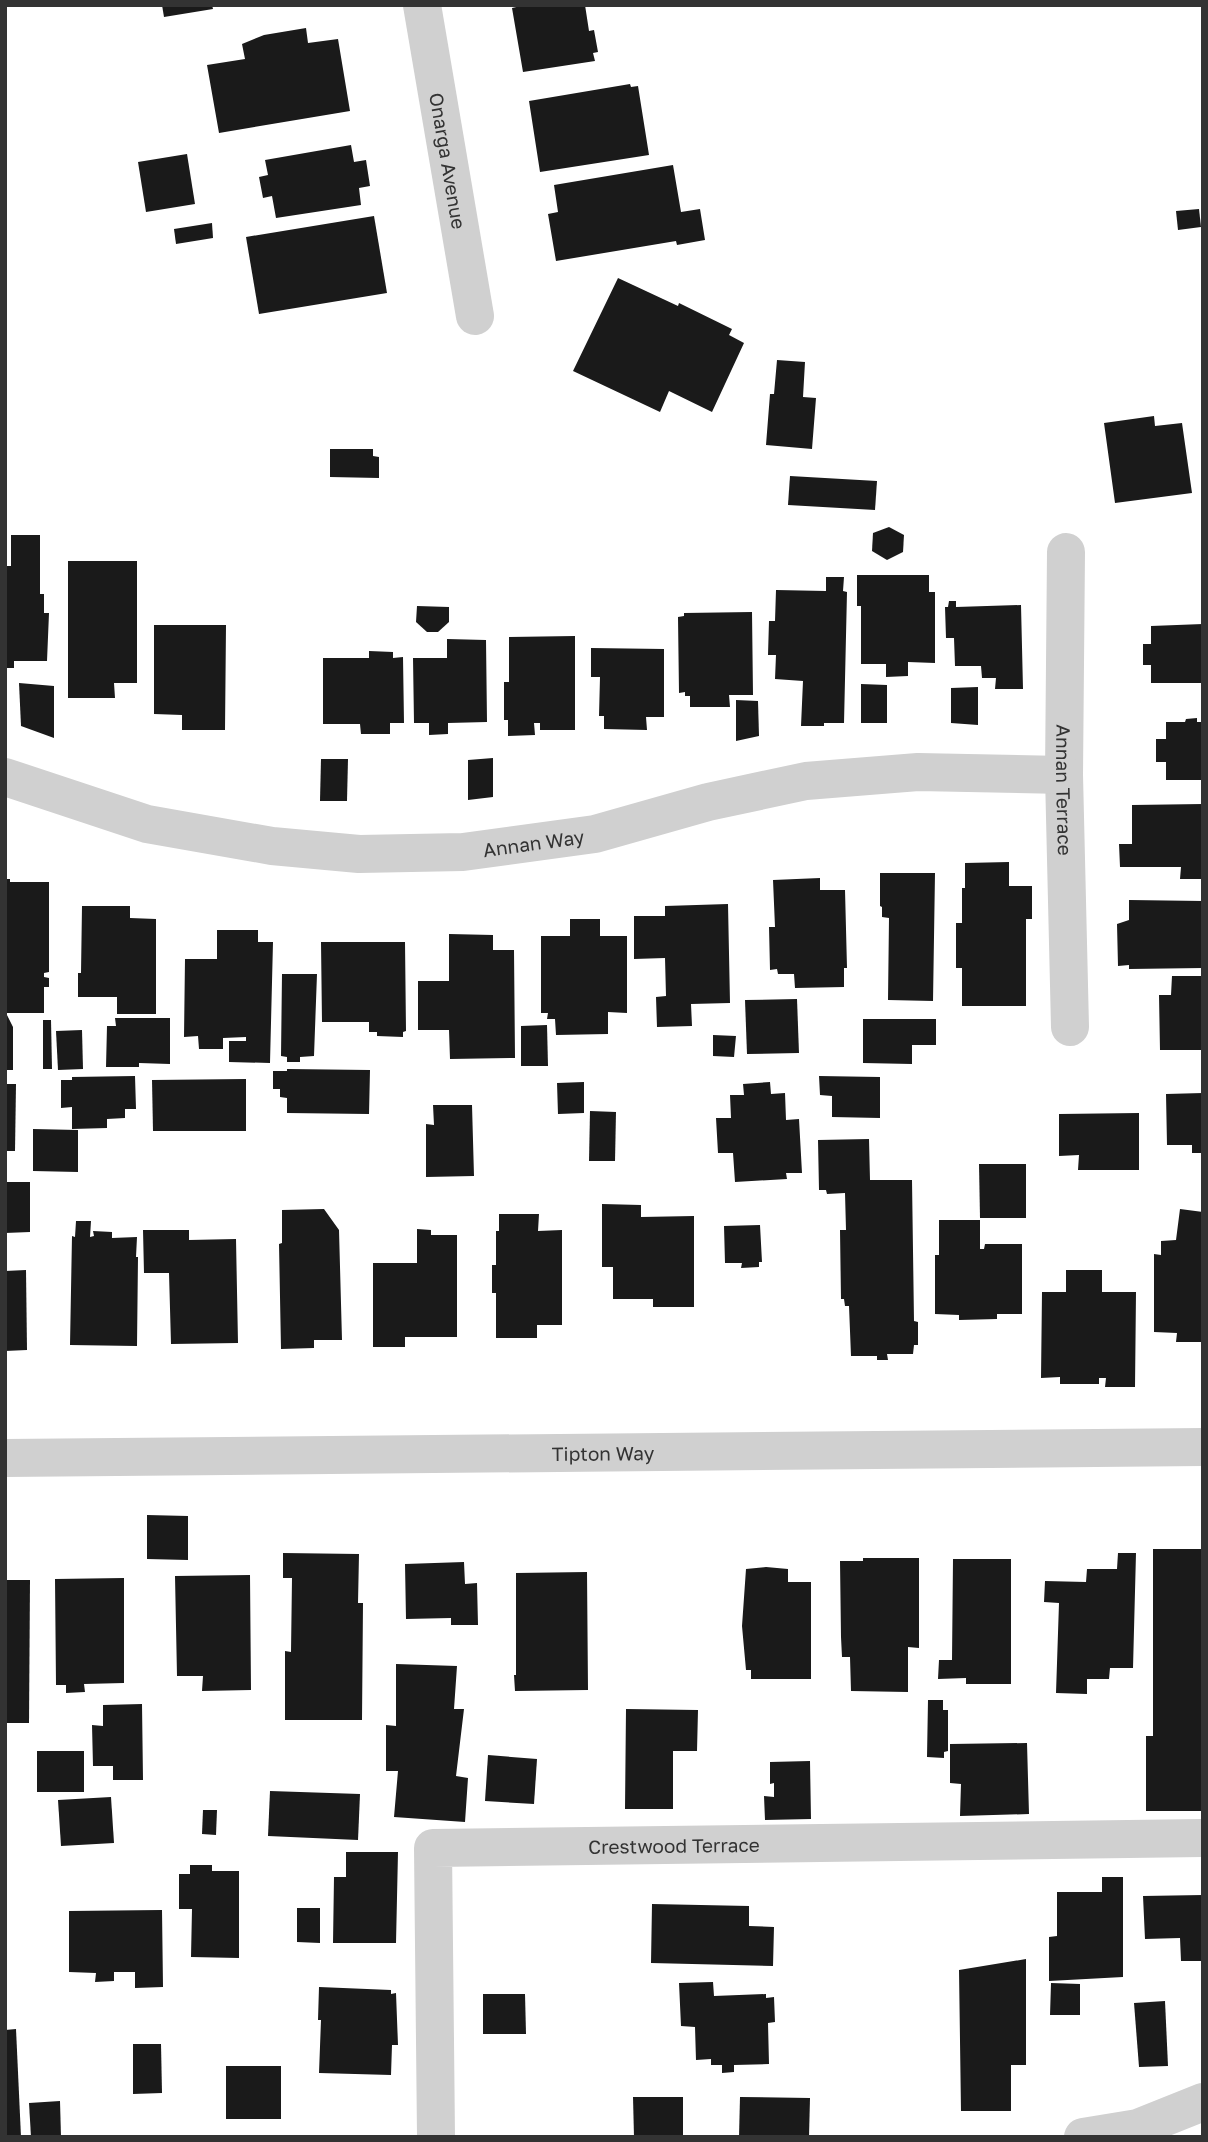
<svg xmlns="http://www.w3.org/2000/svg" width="1208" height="2142" viewBox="0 0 1208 2142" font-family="'Golos Text',sans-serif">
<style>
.building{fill:#1a1a1a}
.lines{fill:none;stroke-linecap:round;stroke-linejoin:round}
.street{stroke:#d0d0d0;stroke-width:38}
.labels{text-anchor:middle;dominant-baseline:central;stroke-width:7;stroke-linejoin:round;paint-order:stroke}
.street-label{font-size:19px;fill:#333;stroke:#fff}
</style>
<rect width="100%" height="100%" fill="#fff"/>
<g class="building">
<polygon points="162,5 212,5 213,9 164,17"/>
<polygon points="525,5 585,5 589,31 594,30 598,52 593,53 595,61 523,72 512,8"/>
<polygon points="306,28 308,43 338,39 350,111 219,133 207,65 245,59 242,44 264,35"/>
<polygon points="630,84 631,87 638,86 649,155 540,172 529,101"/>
<polygon points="351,145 354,162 366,160 370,186 359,188 361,205 276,218 272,196 263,198 259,177 268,175 265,160"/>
<polygon points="187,154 195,204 146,212 138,162"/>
<polygon points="673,165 681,212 700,209 705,240 677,245 676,241 556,261 548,214 558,212 554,185"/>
<polygon points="1199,209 1201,227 1178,230 1176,211"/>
<polygon points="374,216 387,293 259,314 246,237"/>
<polygon points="212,223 213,238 176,244 174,229"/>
<polygon points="618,278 678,306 679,303 732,329 729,335 744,343 712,412 669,391 660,412 573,371"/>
<polygon points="777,360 805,362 803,397 816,398 812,449 766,445 770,394 774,394"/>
<polygon points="1154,416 1155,426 1182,423 1192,493 1115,503 1104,423"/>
<polygon points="330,449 373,449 373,456 379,457 379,478 330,477"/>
<polygon points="790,476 877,481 875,510 788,505"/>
<polygon points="889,527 904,535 903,552 887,560 872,551 873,533"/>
<polygon points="11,535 40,535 40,594 44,594 44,613 49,613 47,661 14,661 14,668 5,668 5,566 11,566"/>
<polygon points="68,561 137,561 137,683 114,683 115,698 68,698"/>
<polygon points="857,575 929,575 929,592 935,592 935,663 908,662 908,676 886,677 886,664 861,664 861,606 857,606"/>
<polygon points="826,577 844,577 843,591 847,592 844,723 824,723 824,726 801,726 803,681 775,679 776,655 768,655 769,621 775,621 776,590 826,591"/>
<polygon points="949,601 956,601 956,607 1021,605 1023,689 995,689 996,678 982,678 981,666 955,666 954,638 946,638 945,607 948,607"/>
<polygon points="417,606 449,607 449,622 438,632 427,632 416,622"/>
<polygon points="752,612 753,695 729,695 730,707 690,707 690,696 685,696 685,692 679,693 678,617 684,616 684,613"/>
<polygon points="1203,624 1203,683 1151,683 1151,665 1143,665 1143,644 1151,644 1151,626"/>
<polygon points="154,625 226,625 225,730 182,730 182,715 154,714"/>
<polygon points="575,636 575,730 540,730 540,723 534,723 535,735 508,736 508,720 504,720 504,682 509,682 509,637"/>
<polygon points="447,639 486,640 487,722 448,723 448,734 429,735 429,723 414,723 413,658 447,658"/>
<polygon points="591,648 664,649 664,717 646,717 647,730 604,729 604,716 599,716 600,677 591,677"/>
<polygon points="369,651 393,652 393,658 403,657 404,723 390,723 390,734 361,734 360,724 323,724 323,658 369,658"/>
<polygon points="19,683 54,686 54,738 21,726"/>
<polygon points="861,684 887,685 887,723 861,723"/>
<polygon points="978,687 978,725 951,723 951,688"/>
<polygon points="736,700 758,701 759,736 736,741"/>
<polygon points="1197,718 1197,722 1203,722 1203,780 1166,780 1166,762 1156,762 1156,739 1166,739 1166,722 1185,722 1186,719"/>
<polygon points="493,758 493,797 468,800 468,760"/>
<polygon points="321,759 348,759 347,801 320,801"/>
<polygon points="1203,804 1203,879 1180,879 1181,867 1120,867 1119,844 1132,844 1132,805"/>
<polygon points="1009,862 1009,886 1032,886 1032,919 1026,919 1026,1006 962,1006 962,968 956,968 956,923 962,923 962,888 965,888 965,863"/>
<polygon points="880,873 935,873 933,1001 888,1000 889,918 882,917 882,907 880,906"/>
<polygon points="820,878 820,890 845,890 847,968 844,968 844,987 795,988 794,974 778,974 777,969 770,970 769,927 775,927 773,880"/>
<polygon points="5,879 10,879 10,882 49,882 49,972 44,973 44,977 49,978 49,987 44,987 44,1013 6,1013 13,1027 13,1070 5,1070"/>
<polygon points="1129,900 1203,901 1203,968 1129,969 1129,965 1118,966 1117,924 1129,920"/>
<polygon points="728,904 730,1003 691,1004 692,1026 657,1027 656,997 666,996 665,958 634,959 634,916 665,916 665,906"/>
<polygon points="82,906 130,906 130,918 156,919 156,1014 117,1014 117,997 78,997 78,973 81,973"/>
<polygon points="570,919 600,919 600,936 627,936 627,1013 608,1012 608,1034 556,1035 555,1019 547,1019 548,1013 541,1013 541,936 570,936"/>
<polygon points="217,930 258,930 258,942 273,942 270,1063 229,1062 229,1041 246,1041 246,1037 223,1038 223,1049 199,1049 198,1036 184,1037 185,959 217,959"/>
<polygon points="449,934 493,935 493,950 514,950 515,1058 450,1059 449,1030 418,1030 418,981 449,981"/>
<polygon points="321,942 405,942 406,1031 403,1032 403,1037 377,1036 377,1032 369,1032 369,1022 322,1022"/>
<polygon points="282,974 317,974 314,1056 300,1057 300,1062 287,1062 287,1057 281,1056"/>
<polygon points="1172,976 1203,976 1203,1050 1160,1050 1159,995 1171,995"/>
<polygon points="797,999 799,1053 747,1054 745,1000"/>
<polygon points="115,1018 170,1018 170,1064 139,1063 139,1067 106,1067 107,1026 116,1026"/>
<polygon points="863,1019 936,1019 936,1045 912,1045 912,1064 863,1063"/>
<polygon points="43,1020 51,1020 52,1069 43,1069"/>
<polygon points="547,1025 548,1066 521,1066 521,1026"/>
<polygon points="82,1030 83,1069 58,1070 56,1031"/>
<polygon points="713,1035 736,1036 734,1057 713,1056"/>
<polygon points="287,1069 370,1070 369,1114 287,1113 287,1098 280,1097 280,1089 273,1089 273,1071 287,1071"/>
<polygon points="135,1076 136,1109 125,1109 125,1118 107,1119 107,1128 72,1129 72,1107 61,1108 61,1080 72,1080 72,1077"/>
<polygon points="819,1076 880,1077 880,1118 832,1117 832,1096 820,1095"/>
<polygon points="246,1079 246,1131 153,1131 152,1080"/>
<polygon points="584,1082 584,1113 558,1114 557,1083"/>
<polygon points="770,1082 771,1094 785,1093 786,1120 799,1119 802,1173 786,1173 787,1179 735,1182 733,1153 718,1153 716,1118 731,1118 730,1095 744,1095 743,1084"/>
<polygon points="5,1084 16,1084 15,1151 5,1151"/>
<polygon points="1203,1093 1203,1153 1192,1153 1192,1145 1167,1145 1166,1094"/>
<polygon points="433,1105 472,1105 474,1176 426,1177 426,1124 434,1125"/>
<polygon points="590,1111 616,1112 615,1161 589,1161"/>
<polygon points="1139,1113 1139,1170 1078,1170 1079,1155 1059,1156 1059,1114"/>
<polygon points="33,1129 78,1130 78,1172 33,1171"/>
<polygon points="869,1139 870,1180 912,1180 914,1321 918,1322 918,1345 914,1345 913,1354 887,1354 888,1360 877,1360 877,1356 851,1356 849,1306 845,1306 844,1299 841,1299 840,1230 846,1230 845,1193 827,1194 826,1190 819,1190 818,1140"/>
<polygon points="979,1164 1026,1164 1026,1218 980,1218"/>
<polygon points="5,1182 30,1182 30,1232 5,1233"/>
<polygon points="602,1204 641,1205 641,1217 694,1216 694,1307 653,1307 653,1299 613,1299 613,1267 602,1267"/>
<polygon points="324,1209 339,1230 342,1340 314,1340 314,1348 281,1349 279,1244 282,1243 282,1210"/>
<polygon points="1180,1209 1203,1212 1203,1342 1176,1342 1177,1333 1154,1332 1154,1254 1161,1255 1161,1241 1176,1240"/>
<polygon points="499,1214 539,1214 538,1231 562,1230 562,1325 537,1325 537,1338 496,1338 496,1293 492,1293 492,1265 496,1265 496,1231 499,1231"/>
<polygon points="939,1220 980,1220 980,1249 984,1249 985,1244 1022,1244 1022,1314 997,1314 997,1319 959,1320 959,1315 935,1314 935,1255 939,1255"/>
<polygon points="76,1221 91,1221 90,1237 94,1236 93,1231 112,1232 112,1238 137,1237 136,1257 138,1257 137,1346 70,1345 72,1236 75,1237"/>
<polygon points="760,1225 762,1262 759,1262 759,1267 741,1268 742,1263 725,1263 724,1226"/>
<polygon points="417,1229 431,1230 431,1235 457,1235 457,1337 405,1337 405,1347 373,1347 373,1263 417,1263"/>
<polygon points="143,1230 189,1230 189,1240 236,1239 238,1343 171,1344 169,1273 144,1273"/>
<polygon points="26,1270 27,1350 5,1351 5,1271"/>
<polygon points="1066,1270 1102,1270 1102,1292 1136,1292 1135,1387 1105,1387 1106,1378 1099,1378 1099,1384 1060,1384 1060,1377 1041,1378 1042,1292 1066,1292"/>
<polygon points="147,1515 188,1516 188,1560 147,1559"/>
<polygon points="1153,1549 1203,1549 1203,1811 1146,1811 1146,1736 1153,1736"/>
<polygon points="283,1553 359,1554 358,1603 363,1603 362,1720 285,1720 285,1651 291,1652 292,1578 283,1578"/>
<polygon points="1118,1553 1136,1553 1133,1668 1110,1668 1109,1679 1087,1679 1087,1694 1056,1693 1059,1603 1044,1602 1045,1581 1086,1582 1087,1569 1117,1569"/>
<polygon points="863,1558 919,1558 919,1648 908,1647 908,1692 851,1691 850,1657 842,1657 841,1637 840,1561 863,1561"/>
<polygon points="953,1559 1011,1559 1011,1684 966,1684 966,1678 938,1679 939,1660 952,1660"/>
<polygon points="464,1562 465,1584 477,1583 478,1625 451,1625 451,1618 406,1619 405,1564"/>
<polygon points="766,1567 788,1569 788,1582 811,1582 811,1679 751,1679 751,1670 746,1670 742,1626 746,1569"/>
<polygon points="587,1572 588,1690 515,1691 514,1675 516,1675 516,1573"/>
<polygon points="250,1575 251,1690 202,1691 203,1676 177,1676 175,1576"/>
<polygon points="124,1578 124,1683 84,1684 85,1692 66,1693 66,1685 56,1685 55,1579"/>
<polygon points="5,1580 30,1580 29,1723 5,1723"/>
<polygon points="396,1664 457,1666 454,1709 464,1709 456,1776 468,1778 465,1822 394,1817 398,1771 386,1771 386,1725 396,1726"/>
<polygon points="928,1700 943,1700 943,1710 948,1710 948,1751 944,1752 944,1758 927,1757"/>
<polygon points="142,1704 143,1780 113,1780 113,1766 93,1766 92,1725 103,1726 103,1705"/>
<polygon points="626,1709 698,1710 697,1751 673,1751 673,1809 625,1809"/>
<polygon points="1027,1743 1029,1814 960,1816 961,1784 950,1783 950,1744"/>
<rect x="37" y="1751" width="47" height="41"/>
<polygon points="488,1755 537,1759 534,1804 485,1801"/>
<polygon points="810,1761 811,1819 765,1820 764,1796 774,1797 774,1783 770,1784 770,1762"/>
<polygon points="270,1791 360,1794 358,1840 268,1836"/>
<polygon points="111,1797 114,1843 61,1846 58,1800"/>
<polygon points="203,1810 217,1810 216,1835 202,1834"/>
<polygon points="346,1852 398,1852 396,1943 333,1943 334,1877 346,1877"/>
<polygon points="190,1865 212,1865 212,1871 239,1871 239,1958 191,1957 192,1909 179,1909 179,1874 190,1874"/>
<polygon points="1102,1877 1123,1877 1123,1977 1049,1981 1049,1937 1057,1936 1057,1892 1102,1892"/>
<polygon points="1203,1895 1203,1961 1181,1961 1180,1938 1145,1939 1143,1896"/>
<polygon points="652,1904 749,1906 749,1926 774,1927 773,1966 651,1963"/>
<polygon points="297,1908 320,1908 320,1943 297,1942"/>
<polygon points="162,1910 163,1987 135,1988 135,1972 114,1972 114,1981 95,1982 96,1973 69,1972 69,1911"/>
<polygon points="1026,1959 1026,2065 1011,2065 1011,2111 961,2111 959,1970"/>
<polygon points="713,1982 714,1996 766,1994 766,1998 774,1997 775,2022 768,2023 769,2064 734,2065 734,2072 722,2073 722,2065 711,2065 711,2059 696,2060 695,2027 681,2026 679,1983"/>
<polygon points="1051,1983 1080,1984 1080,2015 1050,2015"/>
<polygon points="319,1987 391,1990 391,1994 396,1993 398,2045 392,2045 391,2075 319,2073 321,2020 318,2020"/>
<polygon points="483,1994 525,1994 526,2034 483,2034"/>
<polygon points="1165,2001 1168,2066 1139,2067 1134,2003"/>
<polygon points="16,2029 21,2137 5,2137 5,2030"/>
<polygon points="133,2044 161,2044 162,2093 133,2094"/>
<rect x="226" y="2066" width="55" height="53"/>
<polygon points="633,2097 683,2097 683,2137 634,2137"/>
<polygon points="740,2097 810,2098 809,2137 739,2137"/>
<polygon points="60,2101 61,2137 31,2137 29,2103"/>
</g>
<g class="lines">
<g class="street">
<path id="s1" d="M 422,5 L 475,316"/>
<path id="s2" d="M 1066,552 L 1064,775 L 1070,1027"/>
<path id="s3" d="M 5,777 L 147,824 L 272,846 L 359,854 L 463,852 L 595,834 L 708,802 L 806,781 L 918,772 L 1064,775"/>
<path id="s4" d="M 5,1458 L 1203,1447"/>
<path id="s5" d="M 436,2137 L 433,1848 L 1203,1838"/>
<polyline points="1083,2137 1138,2128 1203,2102"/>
</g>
</g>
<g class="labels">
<g class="street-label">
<text stroke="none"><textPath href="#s1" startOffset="158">Onarga Avenue</textPath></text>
<text stroke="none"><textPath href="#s2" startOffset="238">Annan Terrace</textPath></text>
<text stroke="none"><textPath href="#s3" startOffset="539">Annan Way</textPath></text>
<text stroke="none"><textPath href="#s4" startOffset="598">Tipton Way</textPath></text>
<text stroke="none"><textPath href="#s5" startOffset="530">Crestwood Terrace</textPath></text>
</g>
</g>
<rect width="1208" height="2142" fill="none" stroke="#333333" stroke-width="14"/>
</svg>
